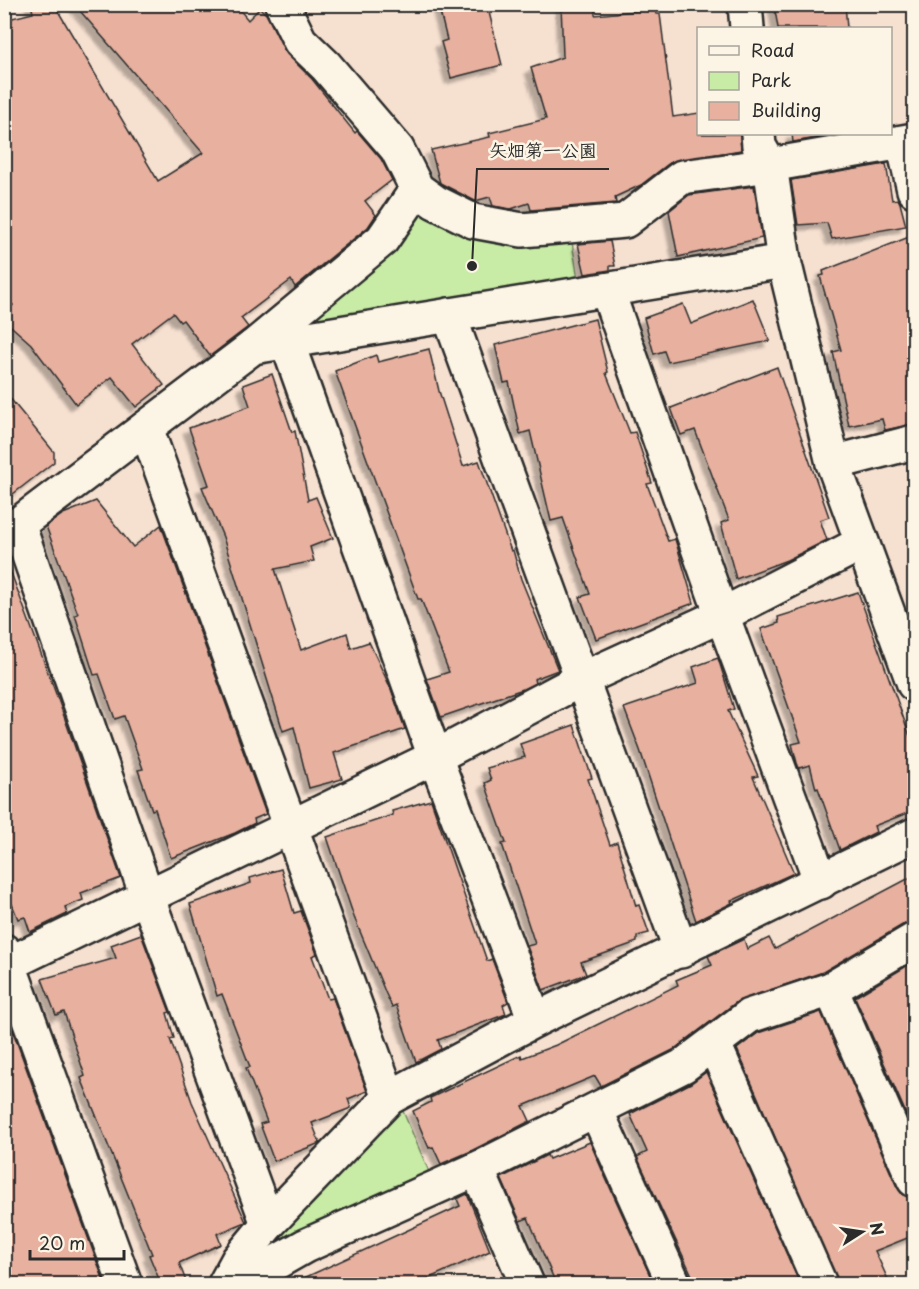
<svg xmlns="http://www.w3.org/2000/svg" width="919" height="1289" viewBox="0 0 919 1289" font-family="'Playpen Sans','Klee One',sans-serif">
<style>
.green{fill:#c8eca5;stroke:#7a8c68;stroke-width:1.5}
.building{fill:#e7b09f;stroke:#2b2b2b;stroke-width:1.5;filter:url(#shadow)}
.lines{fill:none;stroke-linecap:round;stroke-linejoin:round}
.minor-casing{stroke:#2b2b2b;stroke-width:38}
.minor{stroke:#fcf5e5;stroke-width:33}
.leader{fill:none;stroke:#2b2b2b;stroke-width:2}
.callout-dot{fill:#2b2b2b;stroke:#fcf5e5;stroke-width:2}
.callout-label{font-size:18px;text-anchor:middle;font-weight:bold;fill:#2b2b2b;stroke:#fcf5e5;stroke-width:5;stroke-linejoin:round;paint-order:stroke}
</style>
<defs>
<filter id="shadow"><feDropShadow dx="-5.5" dy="5.5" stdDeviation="1.5" flood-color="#0004"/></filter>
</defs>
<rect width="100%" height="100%" fill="#f6e0d0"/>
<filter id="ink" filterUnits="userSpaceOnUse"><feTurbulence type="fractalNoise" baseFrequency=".0167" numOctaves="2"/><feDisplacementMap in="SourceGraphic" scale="12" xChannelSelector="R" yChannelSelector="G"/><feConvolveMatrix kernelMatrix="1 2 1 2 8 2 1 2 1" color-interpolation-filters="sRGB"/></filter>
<g filter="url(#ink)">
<g class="green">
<polygon points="422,206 571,236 579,285 280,331"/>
<polygon points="402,1109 430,1174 261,1255"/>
</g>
<g class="building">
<polygon points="31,4 54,4 158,181 203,153 74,4 235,4 248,20 260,8 266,14 287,54 312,79 355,133 357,131 381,159 392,180 365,201 376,215 368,227 295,287 291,280 241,318 248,327 210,356 183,320 180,322 173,313 132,344 164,385 136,407 112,377 76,404 31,344 4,320 4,314 13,305 4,297 4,20 33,13"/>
<polygon points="438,4 487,4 502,65 451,78 441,42 447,40"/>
<polygon points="561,4 595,4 595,15 655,9 656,14 660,14 673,117 699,113 699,134 740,134 741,150 671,162 641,185 615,197 616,203 531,210 529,203 511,209 493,206 490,197 475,201 440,183 431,150 490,137 489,133 546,119 531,68 563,57"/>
<polygon points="774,4 845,4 847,28 778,28"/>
<polygon points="792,134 840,134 793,142"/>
<polygon points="886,164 892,200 898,199 900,203 906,226 832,239 827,223 798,225 791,180"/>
<polygon points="754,186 762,238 678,257 669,211 689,195"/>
<polygon points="909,237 915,259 915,424 885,430 882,419 849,426 833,352 841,350 820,276 824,275 823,271"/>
<polygon points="610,241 615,266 610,266 610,270 585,274 578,244"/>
<polygon points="753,299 770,341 668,362 664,351 654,354 644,318 683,304 691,324"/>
<polygon points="595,319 608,372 606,373 630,433 635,432 652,483 647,484 668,541 675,539 694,603 596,639 580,597 590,594 563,518 551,521 530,431 520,434 509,382 504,383 495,345"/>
<polygon points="429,349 439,391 463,466 479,461 511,551 513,550 521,579 558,670 534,679 535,683 523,689 441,717 427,679 449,672 421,599 418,599 335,371 376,355 378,362"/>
<polygon points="777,367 829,517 820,520 827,540 787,560 736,579 721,523 729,520 695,430 681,435 671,408"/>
<polygon points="272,374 292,432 295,431 308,500 316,497 333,538 310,547 314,561 275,569 301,650 347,633 351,648 369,642 391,689 405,729 334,753 342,779 309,788 294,727 283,731 223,537 202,487 209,485 189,428 250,406 243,385"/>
<polygon points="4,391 54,452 54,462 4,501"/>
<polygon points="96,501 133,547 161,525 266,814 254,819 255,823 235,833 171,858 155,809 152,810 138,770 143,769 124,716 115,719 99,674 94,675 75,615 78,614 46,526 63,514"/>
<polygon points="4,562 7,562 59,702 121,878 81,893 83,900 65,907 67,914 30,932 25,917 18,919 4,884"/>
<polygon points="858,592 915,750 915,810 874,826 876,832 840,850 818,788 816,789 810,765 799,768 797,763 792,744 801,742 761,629 779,623 778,617"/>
<polygon points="718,658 734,709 728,711 758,776 753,777 794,873 731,901 732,903 696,921 640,750 624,708 698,683 693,667"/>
<polygon points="574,725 592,778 588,779 610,845 617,842 636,906 639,905 649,933 637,936 637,942 581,962 586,974 543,990 527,946 535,944 502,844 506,843 485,783 491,780 487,768 525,757 520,744"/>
<polygon points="431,800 487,961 492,959 508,1002 503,1005 506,1014 438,1040 441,1049 416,1062 396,1005 392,1007 386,994 354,917 327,837 393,815 392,811"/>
<polygon points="281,869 294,913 301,911 317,954 312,956 328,999 333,998 367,1091 348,1099 351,1108 312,1123 320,1143 274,1161 260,1124 267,1122 246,1068 250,1067 222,994 217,996 190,904 251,883 250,878"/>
<polygon points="915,875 915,921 904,924 823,972 738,1001 673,1050 601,1086 595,1076 523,1106 530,1121 469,1152 441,1164 433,1147 429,1148 413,1111 431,1102 430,1098 521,1055 522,1058 556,1045 678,985 676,980 712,965 708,956 744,939 747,949 769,938 775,949"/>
<polygon points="141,934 170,1012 167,1013 174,1038 170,1039 192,1102 246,1222 217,1234 221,1244 179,1263 187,1284 161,1284 149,1255 152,1254 81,1078 85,1076 64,1012 56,1015 42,979 116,958 111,945"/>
<polygon points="915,961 915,1134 855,997"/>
<polygon points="4,1007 105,1284 4,1284"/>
<polygon points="821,1012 897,1187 903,1195 915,1198 915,1235 875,1251 890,1284 838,1284 737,1049 758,1033"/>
<polygon points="706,1072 800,1284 696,1284 637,1157 647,1152 630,1114 691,1083"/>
<polygon points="590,1142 603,1172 654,1284 556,1284 528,1218 520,1221 501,1178 547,1155 549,1159"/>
<polygon points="467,1194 490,1251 416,1284 291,1284 460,1206 457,1199"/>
</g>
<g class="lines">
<g class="minor-casing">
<g id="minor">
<polyline points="282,4 300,41 326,66 397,149 417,189 435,202 473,221 522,230 625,221 682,177 770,165 914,140"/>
<polyline points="745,4 747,28"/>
<polyline points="758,134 759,146 770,165 784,261 833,463 914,684"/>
<polyline points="903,143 914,190"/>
<polyline points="607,290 715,596 821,882"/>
<polyline points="449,315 681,951"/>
<polyline points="287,342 435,757 535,1020"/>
<polyline points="253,347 382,240 417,189"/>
<polyline points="146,428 389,1098"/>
<polyline points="833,463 914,442"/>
<polyline points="18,524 147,896 268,1224"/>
<polyline points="4,535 253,347 784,261"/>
<polyline points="4,951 125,1284"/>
<polyline points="4,966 435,757 580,680 722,615 862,543"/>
<polyline points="831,989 914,1180"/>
<polyline points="714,1044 820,1284"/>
<polyline points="596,1110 674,1284"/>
<polyline points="477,1169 527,1284"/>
<polyline points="225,1284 238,1260 268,1224 389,1098 535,1020 914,835"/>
<polyline points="238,1284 305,1246 477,1169 683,1066 749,1016 831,989 914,940"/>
</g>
</g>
<use href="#minor" class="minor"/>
</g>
</g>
<path class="leader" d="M472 266L477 169H609"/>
<circle class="callout-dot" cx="472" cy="266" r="6"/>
<g class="callout-label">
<text x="543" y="157">矢畑第一公園</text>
</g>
<rect width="919" height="1289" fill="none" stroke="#fcf5e5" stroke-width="24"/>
<rect x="12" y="12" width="895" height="1265" fill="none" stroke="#2b2b2b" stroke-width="2" filter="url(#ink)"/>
<rect x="697" y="27" width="195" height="108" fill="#fcf5e5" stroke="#a8a49b" stroke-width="1.5"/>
<rect x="709" y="46" width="30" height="9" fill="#fcf5e5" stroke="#a8a49b" stroke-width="1.5"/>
<text x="751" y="57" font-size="18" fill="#2b2b2b">Road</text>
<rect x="709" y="72" width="30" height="18" fill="#c8eca5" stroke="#a8a49b" stroke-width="1.5"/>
<text x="751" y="87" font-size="18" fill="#2b2b2b">Park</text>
<rect x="709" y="102" width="30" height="18" fill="#e7b09f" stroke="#a8a49b" stroke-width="1.5"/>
<text x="751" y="117" font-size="18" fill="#2b2b2b">Building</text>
<g transform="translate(862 1232) rotate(78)" stroke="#fcf5e5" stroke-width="4.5" paint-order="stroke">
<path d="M0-4.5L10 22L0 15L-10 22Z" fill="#2b2b2b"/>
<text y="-9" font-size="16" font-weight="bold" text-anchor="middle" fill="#2b2b2b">N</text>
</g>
<path d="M30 1250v9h94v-9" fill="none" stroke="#2b2b2b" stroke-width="3"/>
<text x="39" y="1250" font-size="18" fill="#2b2b2b" stroke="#fcf5e5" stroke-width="4.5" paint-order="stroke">20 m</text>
</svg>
